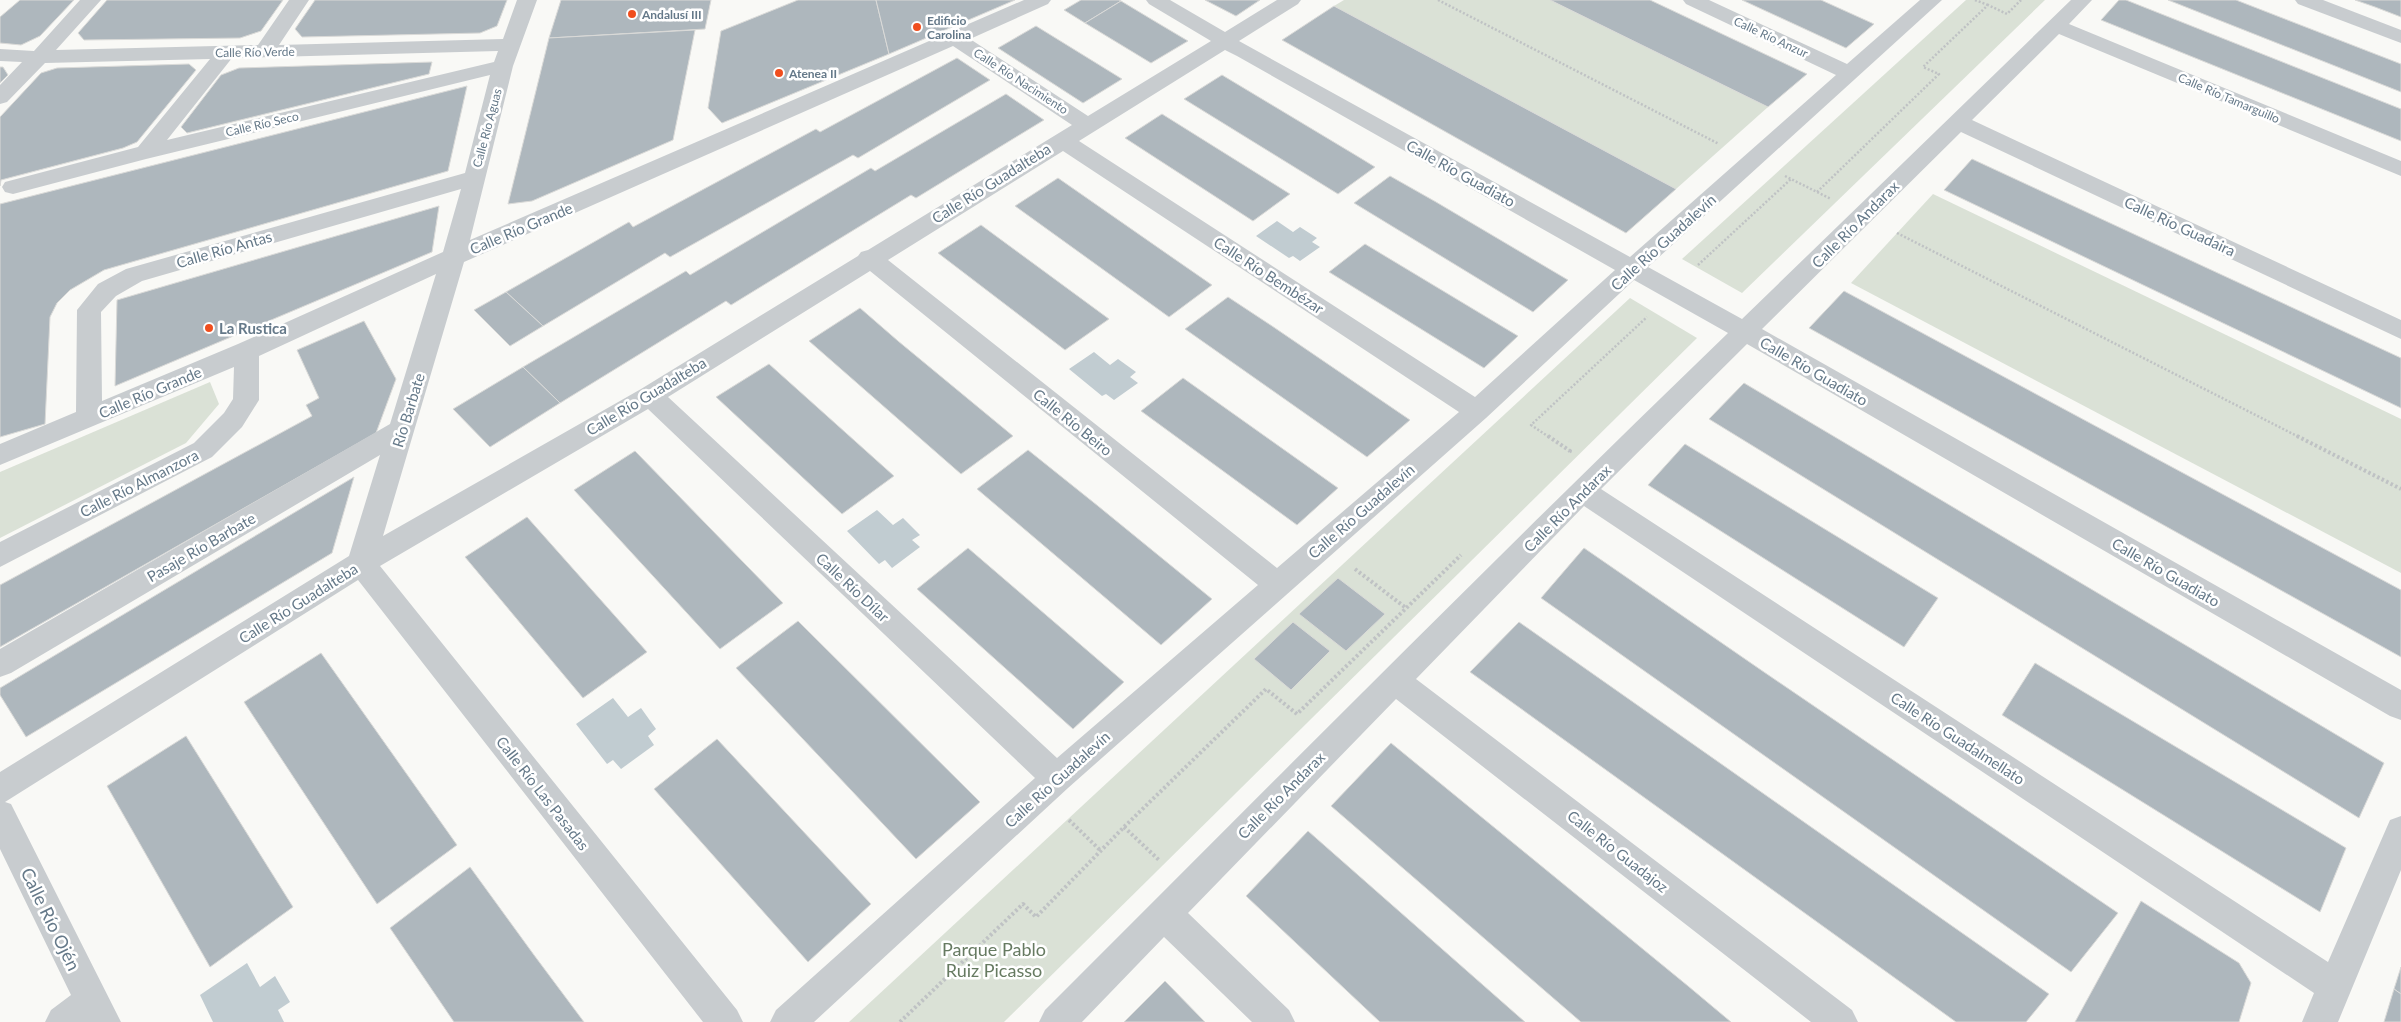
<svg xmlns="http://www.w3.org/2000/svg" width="2401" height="1022" viewBox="0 0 2401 1022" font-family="Lato,sans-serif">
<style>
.green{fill:#dae1d6}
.water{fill:#c1ccd1}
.building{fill:#aeb7bd;stroke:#dadad8}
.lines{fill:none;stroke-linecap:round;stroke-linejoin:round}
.path-far1{stroke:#bfc2c4;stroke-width:2.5;stroke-dasharray:2 2;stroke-linecap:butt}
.path{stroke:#bfc2c4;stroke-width:4;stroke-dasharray:2.5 2.5;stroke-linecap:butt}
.street{fill:#c8cccf;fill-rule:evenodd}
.poi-dot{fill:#f04e1e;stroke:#fff;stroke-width:2}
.labels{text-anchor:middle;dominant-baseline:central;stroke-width:5;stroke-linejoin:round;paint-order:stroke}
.far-poi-label{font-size:12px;font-weight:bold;fill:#657989;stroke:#fff;text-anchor:start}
.far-street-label{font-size:12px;fill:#657989;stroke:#fff}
.street-label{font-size:15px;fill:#657989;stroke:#fff}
.poi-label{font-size:15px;font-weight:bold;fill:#657989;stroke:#fff;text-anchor:start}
.near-street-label{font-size:18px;fill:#657989;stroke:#fff}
.near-park-label{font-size:18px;fill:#667a61;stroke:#fff}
</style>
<rect width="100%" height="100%" fill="#f9f9f6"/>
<g class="green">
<polygon points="1344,0 1550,0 1768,107 1676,189 1334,6"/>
<polygon points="1966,0 2045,0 1742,293 1682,259"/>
<polygon points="1933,194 2401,419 2401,573 1851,283"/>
<polygon points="1630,298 1697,338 1004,1022 849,1022"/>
<polygon points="210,382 219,404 186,443 0,538 0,472"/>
</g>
<g class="water">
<polygon points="1277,221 1293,232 1300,227 1317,238 1312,242 1320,247 1300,261 1293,256 1289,258 1256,236"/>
<polygon points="1094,352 1110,365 1118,359 1136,372 1130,377 1138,383 1114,400 1106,394 1102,396 1069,369"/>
<polygon points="877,510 893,525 903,518 920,535 912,540 920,547 892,568 885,560 879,564 847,531"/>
<polygon points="613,698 628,717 641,708 656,729 648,736 654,745 621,769 613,760 607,764 576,724"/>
<polygon points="247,963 260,987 275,976 290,1002 278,1010 284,1022 213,1022 200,995"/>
</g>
<g class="building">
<polygon points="20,0 74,0 40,36 21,45 0,43 0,17"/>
<polygon points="107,0 283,0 261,31 240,38 84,40 78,33"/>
<polygon points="315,0 507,0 497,26 480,33 302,37 295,29"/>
<polygon points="561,0 711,0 705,29 549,38"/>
<polygon points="798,0 876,0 889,54 722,123 708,108 721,31"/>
<polygon points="876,0 1015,0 889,54"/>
<polygon points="1081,0 1119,0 1121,1 1085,23 1064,10"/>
<polygon points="1205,0 1260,0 1236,16"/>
<polygon points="1550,0 1650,0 1807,74 1768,107"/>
<polygon points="1742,0 1821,0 1874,24 1846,48"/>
<polygon points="2119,0 2126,0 2401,109 2401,141 2101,20"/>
<polygon points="2168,0 2236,0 2401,64 2401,92"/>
<polygon points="2355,0 2401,0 2401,17 2375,7"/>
<polygon points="1121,1 1156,22 1188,41 1151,63 1085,23"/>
<polygon points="1334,6 1676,189 1626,233 1282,40"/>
<polygon points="1036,26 1122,79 1083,103 998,48"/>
<polygon points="695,30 673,140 532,201 508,204 549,38"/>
<polygon points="957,58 990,80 858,158 853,155 670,257 665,253 543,326 506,292 629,222 633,227 816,129 820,132"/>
<polygon points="432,62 429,74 187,133 181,127 221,75 239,68"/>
<polygon points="189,64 196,70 137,142 123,148 1,180 0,186 0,117 41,73 57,68"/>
<polygon points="0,67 3,67 8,75 0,83"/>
<polygon points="1222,75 1357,156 1375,167 1338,194 1184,99"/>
<polygon points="467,86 448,171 104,270 70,290 57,303 50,317 45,424 0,437 0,204"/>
<polygon points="1006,94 1044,120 916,198 911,195 731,305 726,301 560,403 523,367 686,271 690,275 871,168 875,171"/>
<polygon points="1162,114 1290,194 1253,221 1125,138"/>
<polygon points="1972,159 2401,358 2401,408 1944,190"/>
<polygon points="1390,176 1436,202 1568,280 1533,312 1354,203"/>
<polygon points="1058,178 1173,258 1212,285 1169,317 1015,206"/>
<polygon points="439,206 432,252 115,386 117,300"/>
<polygon points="981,225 1109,319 1065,350 938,253"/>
<polygon points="1365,244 1518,336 1484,368 1329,272"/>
<polygon points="1844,291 2401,590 2401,657 1809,328"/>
<polygon points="506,292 543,326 510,346 474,310"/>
<polygon points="1228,297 1272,326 1410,420 1367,457 1185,329"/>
<polygon points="860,308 898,341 1013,436 961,474 809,341"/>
<polygon points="364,321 396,379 376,433 0,647 0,585 312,416 306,405 319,398 297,350"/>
<polygon points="769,364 894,476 842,514 716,397"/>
<polygon points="523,367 560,403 490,447 453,409"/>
<polygon points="1183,378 1338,488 1297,525 1141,411"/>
<polygon points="1744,383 2384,763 2359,818 1709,419"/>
<polygon points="1685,444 1938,598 1904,647 1648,485"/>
<polygon points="1028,450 1098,506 1212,599 1161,645 977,489"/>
<polygon points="635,451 783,603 720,649 574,490"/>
<polygon points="354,477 332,553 26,737 0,695 0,688"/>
<polygon points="527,517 647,652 583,698 465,557"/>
<polygon points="968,548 1124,682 1073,729 917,589"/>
<polygon points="1584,548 1761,670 2118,913 2071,972 1541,598"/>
<polygon points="1338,578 1385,614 1346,651 1299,614"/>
<polygon points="798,621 980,802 916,859 736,668"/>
<polygon points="1293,622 1330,651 1291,690 1254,659"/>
<polygon points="1519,622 2049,994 2026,1022 1956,1022 1470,672"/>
<polygon points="321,653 457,845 377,904 244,702"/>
<polygon points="2035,663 2346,848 2320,912 2002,715"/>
<polygon points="186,736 293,907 210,967 107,786"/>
<polygon points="717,739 871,904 808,962 654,789"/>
<polygon points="1391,743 1688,986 1731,1022 1581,1022 1331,806"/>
<polygon points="1308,831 1525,1022 1380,1022 1246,896"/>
<polygon points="470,867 534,955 584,1022 454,1022 390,928"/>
<polygon points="2141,901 2239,963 2251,983 2239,1022 2075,1022"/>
<polygon points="2401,967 2401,994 2394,989"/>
<polygon points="1165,981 1205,1022 1124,1022"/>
<polygon points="2394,989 2401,994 2401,1022 2384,1022"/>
</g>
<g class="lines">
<g class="path-far1">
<polyline points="1438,0 1719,144"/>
<polyline points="1975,0 1988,5"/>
<polyline points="1785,176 1831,199"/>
<polyline points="1817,192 1939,74 1923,67 1988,5 2007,14 2021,0"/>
<polyline points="1897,233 2299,437"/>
<polyline points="1698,265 1791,179"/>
<polyline points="1549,437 1531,425 1647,317"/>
</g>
<g class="path">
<polyline points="1548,436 1570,451 1568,452"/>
<polyline points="2297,436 2401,489"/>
<polyline points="1355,569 1406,608"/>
<polyline points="1069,820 1101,851"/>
<polyline points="1124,827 1160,861"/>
<polyline points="900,1022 1023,904 1036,917 1124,827 1266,689 1297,714 1461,555"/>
</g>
<g class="street">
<path d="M 80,0 L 101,0 L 56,50 L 258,45 L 289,0 L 309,0 L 279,45 L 503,39 L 517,0 L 537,0 L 513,66 L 470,240 L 1024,0 L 1051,0 L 1048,4 L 970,39 L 1088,116 L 1211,41 L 1149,4 L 1146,0 L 1170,0 L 1225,32 L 1277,0 L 1301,0 L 1298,4 L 1239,41 L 1630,257 L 1836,75 L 1686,4 L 1683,0 L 1709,0 L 1847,64 L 1920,0 L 1942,0 L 1648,267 L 1742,319 L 2071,0 L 2092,0 L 2069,24 L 2401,161 L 2401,176 L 2059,34 L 1972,120 L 2401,320 L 2401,339 L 1961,132 L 1762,329 L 2401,690 L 2401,720 L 2390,716 L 1747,344 L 1601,489 L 2328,962 L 2390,820 L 2401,816 L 2401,870 L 2338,1022 L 2302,1022 L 2314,993 L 1584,506 L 1416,679 L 1852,1010 L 1858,1022 L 1811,1022 L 1396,699 L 1188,913 L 1289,1010 L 1295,1022 L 1252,1022 L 1164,937 L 1082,1022 L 1039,1022 L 1045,1010 C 1271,784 1497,556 1728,333 L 1634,280 L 1486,418 L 1068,788 L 814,1022 L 770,1022 L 776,1010 L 1035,778 L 648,409 L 380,566 L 737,1010 L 743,1022 L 703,1022 L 358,580 L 5,802 L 11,804 L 121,1022 L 45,1022 L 51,1010 L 71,995 L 0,849 L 0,772 L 349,556 L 380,455 L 11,673 L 0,677 L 0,649 L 390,424 L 436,274 L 259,356 L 259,400 L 242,427 L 212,457 L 0,567 L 0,542 L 194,443 L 224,413 L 233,399 L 234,367 L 0,465 L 0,444 L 76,412 L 77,310 L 98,284 L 126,269 L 465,173 L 490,75 L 146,159 L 13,194 L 5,192 L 2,187 L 5,182 L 138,147 L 210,59 L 45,63 L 7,102 L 0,104 L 0,85 L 22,62 L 0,61 L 0,49 L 34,51 ZM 953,46 L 1072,125 L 868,250 L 861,252 L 858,256 L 641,389 L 383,536 L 464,262 ZM 1225,50 L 1237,56 L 1615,270 L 1475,397 L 1079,141 ZM 498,51 L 494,62 L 167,140 L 232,58 ZM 1063,151 L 1459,412 L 1277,568 L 888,260 ZM 461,189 L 443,252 L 238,344 L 102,401 L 101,312 L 116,296 L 142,281 ZM 870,271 L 1258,585 L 1057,758 L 668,397 Z"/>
<polygon points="2295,0 2323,0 2401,30 2401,43 2298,4"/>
</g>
</g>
<g class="poi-dot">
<circle cx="632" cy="14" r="5"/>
<circle cx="917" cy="27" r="5"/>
<circle cx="779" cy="73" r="5"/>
<circle cx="209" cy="328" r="5"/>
</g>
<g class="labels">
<g class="far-poi-label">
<text x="642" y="14">Andalusí III</text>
<text x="927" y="20">Edificio<tspan x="927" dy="14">Carolina</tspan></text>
<text x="789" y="73">Atenea II</text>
</g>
<g class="far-street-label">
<text transform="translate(1771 37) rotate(25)">Calle Río Anzur</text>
<text transform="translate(255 52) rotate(-1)">Calle Río Verde</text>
<text transform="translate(1021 81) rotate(33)">Calle Río Nacimiento</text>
<text transform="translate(2229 98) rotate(23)">Calle Río Tamarguillo</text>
<text transform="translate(262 124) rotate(-13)">Calle Río Seco</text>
<text transform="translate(487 128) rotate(-75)">Calle Río Aguas</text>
</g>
<g class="street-label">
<text transform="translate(1461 173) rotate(29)">Calle Río Guadiato</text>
<text transform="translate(991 183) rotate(-32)">Calle Río Guadalteba</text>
<text transform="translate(1855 224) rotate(-45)">Calle Río Andarax</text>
<text transform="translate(2180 226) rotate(25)">Calle Río Guadaira</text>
<text transform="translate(521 228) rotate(-23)">Calle Río Grande</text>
<text transform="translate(1663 242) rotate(-42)">Calle Río Guadalevín</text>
<text transform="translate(224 249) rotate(-16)">Calle Río Antas</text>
<text transform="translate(1269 275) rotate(33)">Calle Río Bembézar</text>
<text transform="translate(1814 371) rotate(30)">Calle Río Guadiato</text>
<text transform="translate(150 392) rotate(-23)">Calle Río Grande</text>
<text transform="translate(646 396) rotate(-31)">Calle Río Guadalteba</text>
<text transform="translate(408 410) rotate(-73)">Río Barbate</text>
<text transform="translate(1073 422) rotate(39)">Calle Río Beiro</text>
<text transform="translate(139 483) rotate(-27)">Calle Río Almanzora</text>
<text transform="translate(1567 508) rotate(-45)">Calle Río Andarax</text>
<text transform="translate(1361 511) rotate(-41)">Calle Río Guadalevín</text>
<text transform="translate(201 547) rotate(-30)">Pasaje Río Barbate</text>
<text transform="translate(2166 572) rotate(30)">Calle Río Guadiato</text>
<text transform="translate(853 587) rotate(43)">Calle Río Dílar</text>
<text transform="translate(298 603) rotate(-32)">Calle Río Guadalteba</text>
<text transform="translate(1958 738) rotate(33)">Calle Río Guadalmellato</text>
<text transform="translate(1057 779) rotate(-42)">Calle Río Guadalevín</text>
<text transform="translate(543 793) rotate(52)">Calle Río Las Pasadas</text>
<text transform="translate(1281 795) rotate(-45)">Calle Río Andarax</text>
<text transform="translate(1618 851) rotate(38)">Calle Río Guadajoz</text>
</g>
<g class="poi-label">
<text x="219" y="328">La Rustica</text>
</g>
<g class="near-street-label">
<text transform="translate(51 919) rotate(64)">Calle Río Ojén</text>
</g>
<g class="near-park-label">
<text x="994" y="949">Parque Pablo<tspan x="994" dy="21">Ruiz Picasso</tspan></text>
</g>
</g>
</svg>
